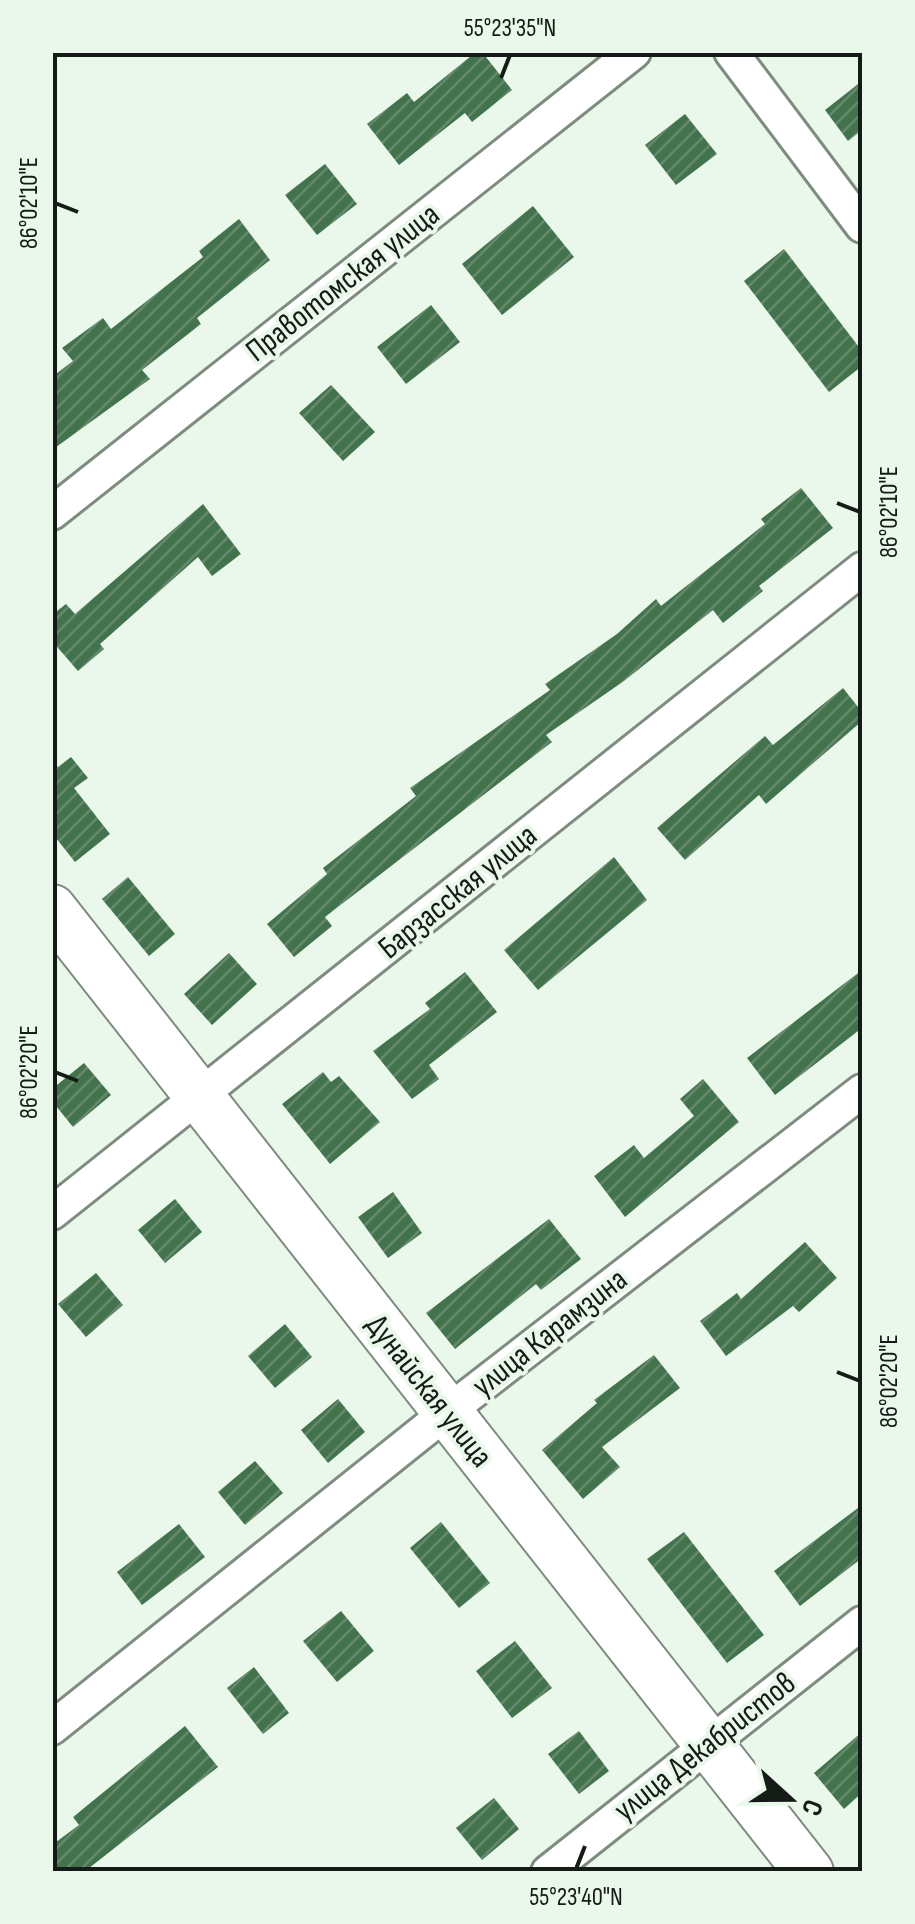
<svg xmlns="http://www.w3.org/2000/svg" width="915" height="1924" viewBox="0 0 915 1924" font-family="'Sofia Sans Condensed',sans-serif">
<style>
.building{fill:url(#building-hatch)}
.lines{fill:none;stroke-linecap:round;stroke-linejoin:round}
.street-casing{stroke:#7e8c80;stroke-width:38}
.secondary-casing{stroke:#7e8c80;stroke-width:52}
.street{stroke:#fff;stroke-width:32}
.secondary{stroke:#fff;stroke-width:48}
.ticks{fill:none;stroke:#151b16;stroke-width:4}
.labels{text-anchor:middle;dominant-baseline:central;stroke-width:8;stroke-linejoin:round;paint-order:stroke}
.street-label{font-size:32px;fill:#151b16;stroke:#e9f8ea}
.neatline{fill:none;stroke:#151b16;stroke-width:4}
.ticks-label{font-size:25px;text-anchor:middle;fill:#151b16}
</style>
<defs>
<pattern id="building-hatch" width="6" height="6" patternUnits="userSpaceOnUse" patternTransform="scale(2.5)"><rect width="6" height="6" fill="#43734c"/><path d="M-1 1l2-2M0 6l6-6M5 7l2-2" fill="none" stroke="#66896d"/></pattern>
</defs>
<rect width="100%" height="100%" fill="#e9f8ea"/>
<g class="building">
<polygon points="476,52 482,52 512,90 472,122 465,113 399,165 367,124 407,93 414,102"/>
<polygon points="862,81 862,130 848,141 825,110"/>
<polygon points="685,114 717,154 676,185 645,145"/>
<polygon points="325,164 357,204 317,235 285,195"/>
<polygon points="533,206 574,257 502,315 462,264"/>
<polygon points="239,219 270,260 197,318 201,324 142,370 150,379 52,450 52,377 73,361 62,348 103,318 111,329 203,257 199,251"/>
<polygon points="784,249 862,351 862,366 829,392 744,281"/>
<polygon points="431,305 460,342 406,384 377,347"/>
<polygon points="331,385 375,432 343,461 299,413"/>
<polygon points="801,488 833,528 759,586 763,591 723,623 713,610 624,681 546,735 552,742 325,917 332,926 294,957 267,924 327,874 323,868 416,796 410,788 550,690 545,684 617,634 656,599 661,606 765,524 761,519"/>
<polygon points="203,504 241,554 212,576 198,557 100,644 104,649 78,671 52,641 52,615 66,604 75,614"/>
<polygon points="843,688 862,712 862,721 766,804 759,795 685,860 657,828 765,736 773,745"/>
<polygon points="71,757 88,778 74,788 110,834 75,862 52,833 52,761 58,767"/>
<polygon points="614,857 647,900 538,990 504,950"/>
<polygon points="128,877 175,934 149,956 102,899"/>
<polygon points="229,953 257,984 212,1025 184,994"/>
<polygon points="862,970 862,1028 775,1095 747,1058"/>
<polygon points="465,972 497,1012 429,1065 439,1079 412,1099 373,1051 430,1009 425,1003"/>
<polygon points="84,1063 111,1095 73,1127 52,1101 52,1089"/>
<polygon points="323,1072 331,1082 339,1076 380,1122 330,1164 282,1104"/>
<polygon points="703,1079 739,1122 625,1217 594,1176 634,1145 644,1158 694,1116 680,1099"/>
<polygon points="393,1192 422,1233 388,1258 358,1217"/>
<polygon points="175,1199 202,1232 165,1263 138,1230"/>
<polygon points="549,1219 581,1259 541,1290 536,1284 455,1349 426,1313"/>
<polygon points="805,1242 837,1278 799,1312 793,1306 726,1356 700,1321 737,1293 741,1299"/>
<polygon points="96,1273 123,1305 86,1337 58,1304"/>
<polygon points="285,1324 312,1357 275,1388 248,1356"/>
<polygon points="654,1355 680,1388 602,1447 620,1467 583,1499 542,1450 597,1403 594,1400"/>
<polygon points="338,1399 365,1432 328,1463 301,1430"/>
<polygon points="255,1461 283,1493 245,1525 218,1492"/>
<polygon points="862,1505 862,1558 800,1606 774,1571"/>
<polygon points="441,1522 490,1583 459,1608 410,1548"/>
<polygon points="179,1524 205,1557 142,1605 117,1572"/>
<polygon points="684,1532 764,1635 727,1663 647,1559"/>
<polygon points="341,1611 374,1651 337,1682 303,1641"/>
<polygon points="515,1641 552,1688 512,1718 476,1671"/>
<polygon points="254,1667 289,1713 263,1734 227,1688"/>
<polygon points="185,1726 218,1767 84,1872 52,1872 52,1845 79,1825 73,1817"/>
<polygon points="579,1731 609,1771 579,1794 548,1754"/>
<polygon points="862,1732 862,1793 844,1809 814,1773"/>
<polygon points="494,1798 519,1829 482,1860 456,1828"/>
</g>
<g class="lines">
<g class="street-casing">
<g id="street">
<polyline points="731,52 862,226"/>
<polyline points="52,513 634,52"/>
<polyline points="52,1213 862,569"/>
<polyline points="52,1728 446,1413 862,1091"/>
<polyline points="548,1872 862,1623"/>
</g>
</g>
<g class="secondary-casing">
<polyline id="secondary" points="52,909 809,1872"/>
</g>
<use href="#street" class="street"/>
<use href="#secondary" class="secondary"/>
</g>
<path class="ticks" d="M 501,78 L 510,55M 55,203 L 78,212M 837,503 L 860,512M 55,1072 L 78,1081M 837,1372 L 860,1381M 576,1869 L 585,1846"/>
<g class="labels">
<g class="street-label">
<text transform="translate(343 283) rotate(-38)">Правотомская улица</text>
<text transform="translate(458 892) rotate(-39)">Барзасская улица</text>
<text transform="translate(550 1333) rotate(-38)">улица Карамзина</text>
<text transform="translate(429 1391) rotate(52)">Дунайская улица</text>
<text transform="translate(705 1747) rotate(-38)">улица Декабристов</text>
</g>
</g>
<rect width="915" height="1924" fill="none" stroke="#e9f8ea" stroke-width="110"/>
<g transform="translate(790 1799) rotate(111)" stroke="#e9f8ea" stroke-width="8" paint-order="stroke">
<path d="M0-8L18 38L0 25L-18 38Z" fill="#151b16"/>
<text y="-15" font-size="28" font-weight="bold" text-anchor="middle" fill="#151b16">С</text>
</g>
<rect x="55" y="55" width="805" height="1814" class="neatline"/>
<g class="ticks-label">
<text x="510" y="36">55°23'35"N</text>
<text transform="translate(28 203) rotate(-90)" y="9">86°02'10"E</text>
<text transform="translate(888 512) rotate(-90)" y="9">86°02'10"E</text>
<text transform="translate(28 1072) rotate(-90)" y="9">86°02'20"E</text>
<text transform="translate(888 1381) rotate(-90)" y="9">86°02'20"E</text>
<text x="576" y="1905">55°23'40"N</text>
</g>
</svg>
